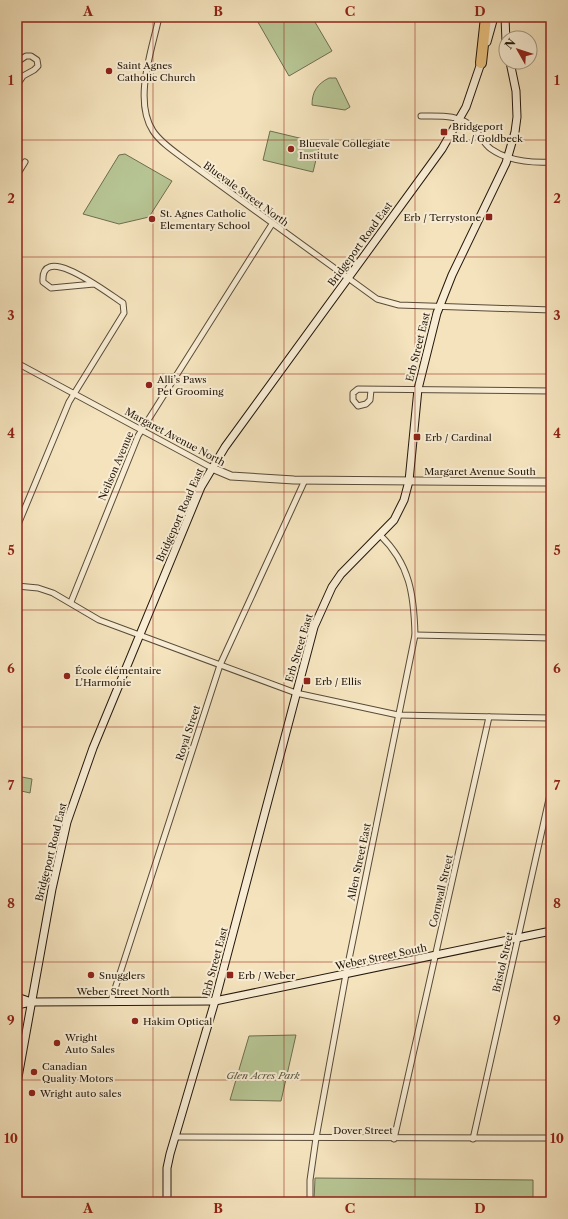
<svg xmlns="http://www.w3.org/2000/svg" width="568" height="1219" viewBox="0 0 568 1219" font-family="'Libre Caslon Text',serif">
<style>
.green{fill:#b7c594;stroke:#6e6e50}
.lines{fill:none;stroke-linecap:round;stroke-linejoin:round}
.minor-casing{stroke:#584b38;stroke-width:7}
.tertiary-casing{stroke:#584b38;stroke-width:9}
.secondary-casing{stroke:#24180c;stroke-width:9}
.motorway-casing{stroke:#24180c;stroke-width:12}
.minor{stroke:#f8edd4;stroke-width:5}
.tertiary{stroke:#f8edd4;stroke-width:7}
.secondary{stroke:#f8edd4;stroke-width:7}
.motorway{stroke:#eac27e;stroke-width:10}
.grid{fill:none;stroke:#8f2418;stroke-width:1;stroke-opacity:0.55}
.poi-dot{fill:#8f2418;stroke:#f8edd4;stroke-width:1.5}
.labels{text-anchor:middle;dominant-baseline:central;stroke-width:4;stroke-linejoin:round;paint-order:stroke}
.poi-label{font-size:10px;fill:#24180c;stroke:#f8edd4;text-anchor:start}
.street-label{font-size:10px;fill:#24180c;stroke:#f8edd4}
.park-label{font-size:10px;font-style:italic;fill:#57553c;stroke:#f8edd4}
.neatline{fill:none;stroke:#8f2418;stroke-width:1.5}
.grid-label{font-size:13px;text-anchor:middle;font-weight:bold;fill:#8f2418}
</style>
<rect width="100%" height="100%" fill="#f4e3bd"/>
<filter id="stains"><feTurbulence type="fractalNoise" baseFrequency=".005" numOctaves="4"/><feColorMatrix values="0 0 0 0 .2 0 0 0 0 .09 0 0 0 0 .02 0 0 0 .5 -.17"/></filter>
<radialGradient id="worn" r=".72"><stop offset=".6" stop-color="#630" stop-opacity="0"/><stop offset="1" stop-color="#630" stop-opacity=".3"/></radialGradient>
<g class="green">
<polygon points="255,17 312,17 332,51 289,76"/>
<path d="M 329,78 L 336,78 L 350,107 L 345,110 L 312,105 C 312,92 317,84 329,78 Z"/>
<polygon points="270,131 320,143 313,172 263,160"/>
<polygon points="125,154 172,181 149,217 119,224 83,214 119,155"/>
<polygon points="17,776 32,779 30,793 17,790"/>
<polygon points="296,1035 281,1101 230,1100 249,1036"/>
<polygon points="315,1178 533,1180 533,1202 314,1202"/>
</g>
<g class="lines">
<g class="minor-casing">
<g id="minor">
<path d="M 159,17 C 152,50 133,100 153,131 C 161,143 175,152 187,161 L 377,299 L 399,305 L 551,310"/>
<polyline points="17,62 26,56 31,56 37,60 38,66 34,70 23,76 17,85"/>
<path d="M 421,116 C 440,116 459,114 474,128 C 480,135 484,144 491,149 C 508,161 531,163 551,162"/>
<polyline points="17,175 25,162"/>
<polyline points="17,363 212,468"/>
<polyline points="371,390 370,400 366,404 358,406 353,400 353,393 358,389 551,391"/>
<path d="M 17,527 L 69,402 L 124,313 L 123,303 C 110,295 40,240 43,282 L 51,288 L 94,284"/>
<polyline points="17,586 38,588 53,593 99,620 296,693 398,715 551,718"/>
<polyline points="71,602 138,436 272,224"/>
<polyline points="415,635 551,638"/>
<polyline points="111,1001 220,665 305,480"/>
<polyline points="175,1137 551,1138"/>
<polyline points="394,1139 489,717"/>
<polyline points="473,1139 551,790"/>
<path d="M 310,1202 L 310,1180 L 316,1138 L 346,974 L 415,635 C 414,595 410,564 380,535"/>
</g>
</g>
<g class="tertiary-casing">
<polyline id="tertiary" points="212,468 231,476 294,480 551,482"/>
</g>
<g class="secondary-casing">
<g id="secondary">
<polyline points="505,17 506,42"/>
<polyline points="487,42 494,17"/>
<polyline points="17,997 31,1002"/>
<polyline points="17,1005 31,1002 215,1001 551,931"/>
<polyline points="17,1083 52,889 67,822 93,748 201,487 225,447 442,149 466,107 482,60"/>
<polyline points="167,1202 167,1168 170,1154 215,1001 314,627 332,587 341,574 394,520 404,500 409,481 418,389 437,313 452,275 506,163 515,132 517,117 516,91 510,62"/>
</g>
</g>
<g class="motorway-casing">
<polyline id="motorway" points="481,63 486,17"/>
</g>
<use href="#minor" class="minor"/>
<use href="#tertiary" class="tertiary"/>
<use href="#secondary" class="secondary"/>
<use href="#motorway" class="motorway"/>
</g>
<path class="grid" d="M 153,17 L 153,1202M 284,17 L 284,1202M 415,17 L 415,1202M 17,140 L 551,140M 17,257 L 551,257M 17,374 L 551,374M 17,492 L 551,492M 17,610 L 551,610M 17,727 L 551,727M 17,844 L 551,844M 17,962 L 551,962M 17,1080 L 551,1080"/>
<g class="poi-dot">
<circle cx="109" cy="71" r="4"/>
<rect x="440" y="128" width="8" height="8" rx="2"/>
<circle cx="291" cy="149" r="4"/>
<rect x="485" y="213" width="8" height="8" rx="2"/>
<circle cx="152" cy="219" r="4"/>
<circle cx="149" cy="385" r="4"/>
<rect x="413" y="433" width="8" height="8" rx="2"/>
<circle cx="67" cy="676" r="4"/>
<rect x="303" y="677" width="8" height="8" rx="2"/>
<circle cx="91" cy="975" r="4"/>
<rect x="226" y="971" width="8" height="8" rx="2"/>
<circle cx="135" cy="1021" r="4"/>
<circle cx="57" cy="1043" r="4"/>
<circle cx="34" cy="1072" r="4"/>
<circle cx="32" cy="1093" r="4"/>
</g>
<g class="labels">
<g class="poi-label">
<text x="117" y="65">Saint Agnes<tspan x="117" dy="12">Catholic Church</tspan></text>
<text x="452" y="126">Bridgeport<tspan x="452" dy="12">Rd. / Goldbeck</tspan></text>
<text x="299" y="143">Bluevale Collegiate<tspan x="299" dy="12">Institute</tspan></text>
<text x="160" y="213">St. Agnes Catholic<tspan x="160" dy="12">Elementary School</tspan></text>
<text x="481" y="217" text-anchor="end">Erb / Terrystone</text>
<text x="157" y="379">Alli’s Paws<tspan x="157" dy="12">Pet Grooming</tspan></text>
<text x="425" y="437">Erb / Cardinal</text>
<text x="75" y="670">École élémentaire<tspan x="75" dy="12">L'Harmonie</tspan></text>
<text x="315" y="681">Erb / Ellis</text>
<text x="99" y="975">Snugglers</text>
<text x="238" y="975">Erb / Weber</text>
<text x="143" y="1021">Hakim Optical</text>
<text x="65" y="1037">Wright<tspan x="65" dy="12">Auto Sales</tspan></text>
<text x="42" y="1066">Canadian<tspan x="42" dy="12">Quality Motors</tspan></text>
<text x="40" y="1093">Wright auto sales</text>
</g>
<g class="street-label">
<text transform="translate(246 194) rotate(36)">Bluevale Street North</text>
<text transform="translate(360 244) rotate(-54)">Bridgeport Road East</text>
<text transform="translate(418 347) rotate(-76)">Erb Street East</text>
<text transform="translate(175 437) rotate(28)">Margaret Avenue North</text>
<text transform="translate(116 466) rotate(-67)">Neilson Avenue</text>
<text x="480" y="471">Margaret Avenue South</text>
<text transform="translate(180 515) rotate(-66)">Bridgeport Road East</text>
<text transform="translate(299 648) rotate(-73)">Erb Street East</text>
<text transform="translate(188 733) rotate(-72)">Royal Street</text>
<text transform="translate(51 852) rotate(-76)">Bridgeport Road East</text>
<text transform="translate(359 862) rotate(-78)">Allen Street East</text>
<text transform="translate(441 891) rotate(-77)">Cornwall Street</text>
<text transform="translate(381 957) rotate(-12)">Weber Street South</text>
<text transform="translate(215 962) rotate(-75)">Erb Street East</text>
<text transform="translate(503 962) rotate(-77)">Bristol Street</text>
<text x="123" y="991">Weber Street North</text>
<text x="363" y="1130">Dover Street</text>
</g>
<g class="park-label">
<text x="263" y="1075">Glen Acres Park</text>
</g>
</g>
<rect width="568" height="1219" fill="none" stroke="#f4e3bd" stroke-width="44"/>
<g transform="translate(518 50) rotate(309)"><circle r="19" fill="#f8edd4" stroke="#a39884"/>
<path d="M0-3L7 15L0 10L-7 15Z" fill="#8f2418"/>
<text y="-6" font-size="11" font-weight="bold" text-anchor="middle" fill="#24180c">N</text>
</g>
<rect x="22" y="22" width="524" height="1175" class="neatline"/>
<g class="grid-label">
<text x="88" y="16">A</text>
<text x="218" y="16">B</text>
<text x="350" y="16">C</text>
<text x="480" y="16">D</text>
<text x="11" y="85">1</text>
<text x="557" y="85">1</text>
<text x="11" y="203">2</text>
<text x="557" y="203">2</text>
<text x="11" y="320">3</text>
<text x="557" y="320">3</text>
<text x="11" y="438">4</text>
<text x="557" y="438">4</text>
<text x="11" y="555">5</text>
<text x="557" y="555">5</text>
<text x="11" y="673">6</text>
<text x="557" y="673">6</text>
<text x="11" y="790">7</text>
<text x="557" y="790">7</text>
<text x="11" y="908">8</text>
<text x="557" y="908">8</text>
<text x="11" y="1025">9</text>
<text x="557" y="1025">9</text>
<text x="11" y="1143">10</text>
<text x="557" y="1143">10</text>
<text x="88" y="1213">A</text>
<text x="218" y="1213">B</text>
<text x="350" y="1213">C</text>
<text x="480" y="1213">D</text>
</g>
<rect width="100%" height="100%" filter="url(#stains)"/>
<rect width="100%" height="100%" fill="url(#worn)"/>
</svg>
